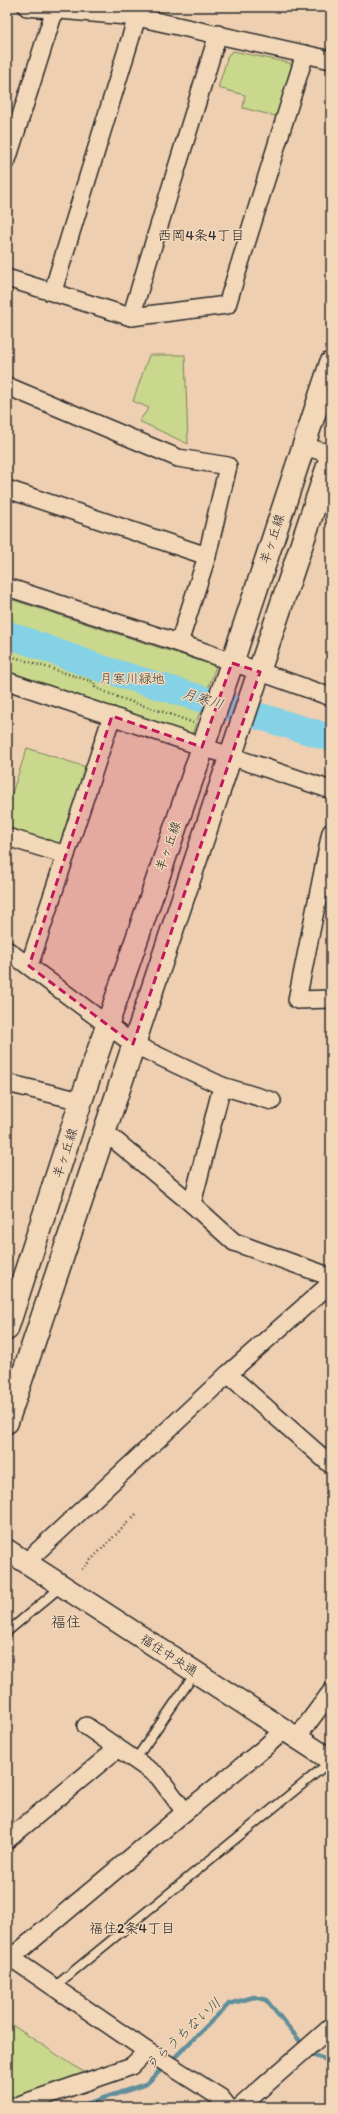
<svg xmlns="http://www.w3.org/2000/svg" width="338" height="2114" viewBox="0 0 338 2114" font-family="Itim,'Klee One',sans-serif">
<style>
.green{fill:#c9d88c;stroke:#7a825c}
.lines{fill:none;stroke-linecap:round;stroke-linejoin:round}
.stream{stroke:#618f9b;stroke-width:4.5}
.river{stroke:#85d1e5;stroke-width:27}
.service-casing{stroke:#2b2b2b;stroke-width:11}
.minor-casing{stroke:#2b2b2b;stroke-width:20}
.tertiary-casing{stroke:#2b2b2b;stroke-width:24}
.primary-casing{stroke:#2b2b2b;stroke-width:25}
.path{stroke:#2b2b2b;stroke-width:2.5;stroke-dasharray:1 3;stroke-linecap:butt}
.service{stroke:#f2d7b9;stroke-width:8}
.minor{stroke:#f2d7b9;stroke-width:17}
.tertiary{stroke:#f2d7b9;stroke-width:21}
.primary{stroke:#f2d7b9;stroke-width:22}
.marked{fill:#c2185b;fill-opacity:0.2;stroke:#c2185b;stroke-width:3;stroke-dasharray:8 5;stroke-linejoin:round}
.labels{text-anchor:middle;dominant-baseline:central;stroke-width:3;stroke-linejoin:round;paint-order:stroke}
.street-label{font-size:13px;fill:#2b2b2b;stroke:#f2d7b9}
.park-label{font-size:13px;fill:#43453a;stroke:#f2d7b9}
.neighbourhood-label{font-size:14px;fill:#2b2b2b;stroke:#f2d7b9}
.water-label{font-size:14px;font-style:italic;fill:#384447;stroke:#f2d7b9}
.quarter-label{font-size:15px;fill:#2b2b2b;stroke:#f2d7b9}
</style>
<rect width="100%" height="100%" fill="#eecfb1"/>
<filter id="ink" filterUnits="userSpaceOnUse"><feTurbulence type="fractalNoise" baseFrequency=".025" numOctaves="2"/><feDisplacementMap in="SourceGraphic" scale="8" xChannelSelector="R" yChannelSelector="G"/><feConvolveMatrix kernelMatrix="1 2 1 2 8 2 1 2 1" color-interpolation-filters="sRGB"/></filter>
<g filter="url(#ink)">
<g class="green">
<polygon points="233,51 290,63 293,69 279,117 243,108 245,95 218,88 228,55"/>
<polygon points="149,355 185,355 188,444 139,421 149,408 133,401"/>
<polygon points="7,598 216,666 191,737 7,676"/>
<polygon points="27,748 92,769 61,845 7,831 7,808"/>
<polygon points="12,2025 85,2073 7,2101 7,2033"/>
</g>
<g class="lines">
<g class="stream">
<polyline points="310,2051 315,2056 331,2061"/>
<polyline points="170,2062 229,2004 254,1997 266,2000 304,2046"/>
<polyline points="77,2107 146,2084 164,2067"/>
</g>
<polyline class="river" points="7,634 100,668 331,738"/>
<g class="service-casing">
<g id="service">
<polyline points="7,1632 62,1586"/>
<polyline points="135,1760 196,1672"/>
<polyline points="54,1987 331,1761"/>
</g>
</g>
<g class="minor-casing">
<g id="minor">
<polyline points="27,7 137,17 331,60"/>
<polyline points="7,160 55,9"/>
<polyline points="7,278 131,317 227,305 305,54"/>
<polyline points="53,291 137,17"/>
<polyline points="131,317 218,34"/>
<polyline points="7,386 178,458 228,466 207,556 179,643"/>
<polyline points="303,446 331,454"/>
<polyline points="7,489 207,556"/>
<polyline points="7,587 179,643 331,697"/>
<polyline points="7,681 331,790"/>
<polyline points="331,832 297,1000 331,999"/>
<polyline points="7,837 66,855"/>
<polyline points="7,950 133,1044 222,1086 192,1204"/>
<polyline points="29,966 112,716"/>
<polyline points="7,1083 81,1101"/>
<polyline points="222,1086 272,1101"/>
<polyline points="105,1132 192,1204 234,1242 331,1277"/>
<polyline points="228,1374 331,1465"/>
<polyline points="26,1562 228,1374 331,1283"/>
<polyline points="86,1726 158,1776 185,1812"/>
<polyline points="296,1739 331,1692"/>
<polyline points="7,1840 117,1749"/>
<polyline points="7,1955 147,2051 221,2098 228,2107"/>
<polyline points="11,1958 185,1812 263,1749 284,1730"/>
<polyline points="13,2107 132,2066 147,2051"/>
<polyline points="240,2107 331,2027"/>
</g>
</g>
<g class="tertiary-casing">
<polyline id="tertiary" points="7,1550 331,1760"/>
</g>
<g class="primary-casing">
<g id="primary">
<polyline points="7,1329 81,1101 232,663 331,363"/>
<path d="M 7,1422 C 115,1100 225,779 331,457"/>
</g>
</g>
<g class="path">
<path d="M 7,655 L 94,682 L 95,687 C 126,703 161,709 193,723"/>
<polyline points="82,1569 137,1513"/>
</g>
<use href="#service" class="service"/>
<use href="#minor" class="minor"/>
<use href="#tertiary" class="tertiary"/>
<use href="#primary" class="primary"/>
</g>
</g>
<path class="marked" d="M 232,663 L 260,672 L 133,1044 L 29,966 L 112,716 L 202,747 Z"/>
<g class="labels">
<g class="street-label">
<text transform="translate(272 539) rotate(-72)">羊ヶ丘線</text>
<text transform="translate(168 846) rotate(-71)">羊ヶ丘線</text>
<text transform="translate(65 1153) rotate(-72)">羊ヶ丘線</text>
<text transform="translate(169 1655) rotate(33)">福住中央通</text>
</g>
<g class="park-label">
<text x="132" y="678">月寒川緑地</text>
</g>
<g class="neighbourhood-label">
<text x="201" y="235">西岡4条4丁目</text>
<text x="132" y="1928">福住2条4丁目</text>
</g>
<g class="water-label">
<text transform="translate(203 699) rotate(17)">月寒川</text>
<text transform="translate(183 2034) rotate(-43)">うらうちない川</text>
</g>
<g class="quarter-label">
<text x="66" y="1622">福住</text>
</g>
</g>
<rect width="338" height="2114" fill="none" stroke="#f2d7b9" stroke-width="24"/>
<rect x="12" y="12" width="314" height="2090" fill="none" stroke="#2b2b2b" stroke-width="1.5" filter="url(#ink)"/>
</svg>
